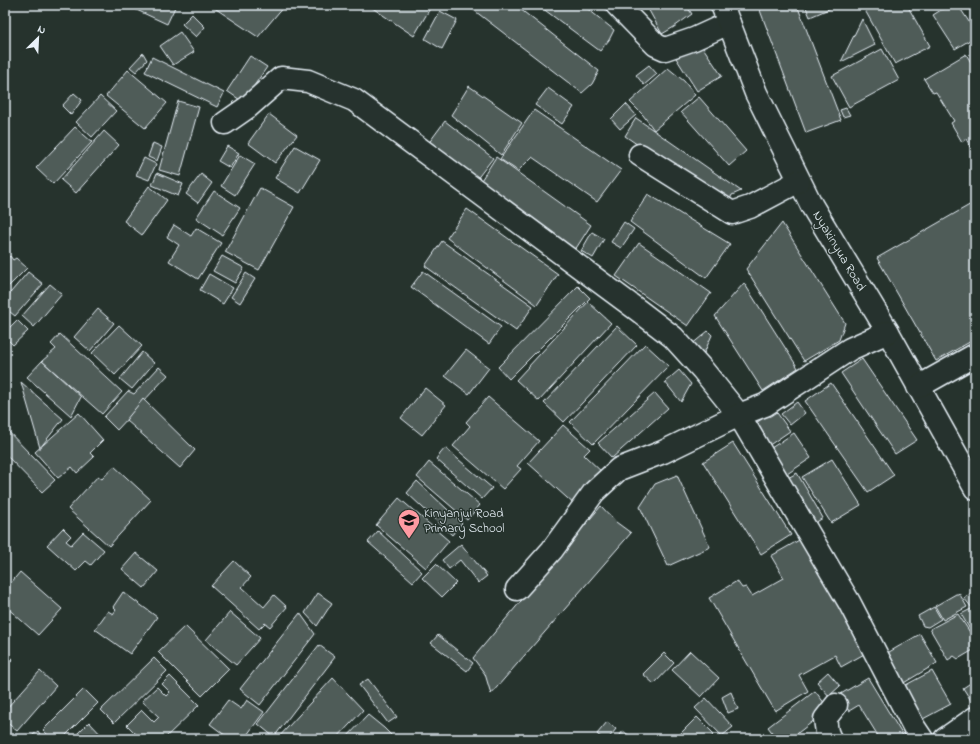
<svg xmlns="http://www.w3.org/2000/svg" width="980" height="744" viewBox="0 0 980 744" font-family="'Indie Flower',sans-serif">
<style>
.building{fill:#505c59;stroke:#e8f1f8}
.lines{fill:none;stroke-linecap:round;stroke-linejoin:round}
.minor-casing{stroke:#e8f1f8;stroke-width:25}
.minor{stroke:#26332d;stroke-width:22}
.labels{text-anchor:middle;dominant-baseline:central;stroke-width:3;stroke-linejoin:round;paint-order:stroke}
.street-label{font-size:13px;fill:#e8f1f8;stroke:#26332d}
.poi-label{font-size:13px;fill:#e8f1f8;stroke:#26332d;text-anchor:start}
</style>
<rect width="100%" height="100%" fill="#26332d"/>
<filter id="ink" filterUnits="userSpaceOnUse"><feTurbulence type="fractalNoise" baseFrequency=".025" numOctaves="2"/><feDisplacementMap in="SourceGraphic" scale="8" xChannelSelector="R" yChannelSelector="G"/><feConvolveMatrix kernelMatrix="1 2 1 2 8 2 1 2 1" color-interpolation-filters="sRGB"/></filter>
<g filter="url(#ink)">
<g class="building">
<polygon points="129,5 176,5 167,24 128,6"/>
<polygon points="210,5 283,5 284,6 258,37"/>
<polygon points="368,5 432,5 414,36"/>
<polygon points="467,5 515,5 599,71 592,84 582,93"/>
<polygon points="538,5 583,5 614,30 609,40 600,51"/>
<polygon points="646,5 686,5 692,14 674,27 662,34"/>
<polygon points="744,5 758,5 745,9"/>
<polygon points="758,5 797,5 841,120 806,133"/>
<polygon points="805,5 838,5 810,17"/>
<polygon points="862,5 907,5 930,46 895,64"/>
<polygon points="949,5 958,5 975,31 975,37 955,49 933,15"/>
<polygon points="440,11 457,20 442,49 425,39"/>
<polygon points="192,14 205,27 196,37 182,24"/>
<polygon points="862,19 875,45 841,62"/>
<polygon points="180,32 194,52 173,65 160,46"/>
<polygon points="700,43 722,76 697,91 676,58"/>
<polygon points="882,49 899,80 849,107 832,76"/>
<polygon points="143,53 147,60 136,72 130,67"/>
<polygon points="966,54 975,69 975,154 966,139 962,142 951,123 954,121 936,92 933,93 924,79"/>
<polygon points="250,56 267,67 243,102 227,91"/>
<polygon points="152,57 224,93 217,107 145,72"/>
<polygon points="649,65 657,74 644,85 636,75"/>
<polygon points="668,68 684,81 695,95 654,130 643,115 630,102"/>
<polygon points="128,70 167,103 145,128 106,96"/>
<polygon points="469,86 522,123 501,155 451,115"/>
<polygon points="548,88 574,107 562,124 535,105"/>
<polygon points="74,93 82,100 71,115 62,106"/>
<polygon points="100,96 116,111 92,137 76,122"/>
<polygon points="699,97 746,151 729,166 681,112"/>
<polygon points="178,101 199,107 180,176 159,170"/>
<polygon points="626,104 636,115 620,129 611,119"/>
<polygon points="846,108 850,115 843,117 840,110"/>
<polygon points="534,110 621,170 597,202 532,157 518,171 500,159"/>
<polygon points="269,114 297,135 275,163 248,143"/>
<polygon points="636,118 741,191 732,195 727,206 625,136"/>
<polygon points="445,121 493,158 473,184 425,148"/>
<polygon points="75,127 92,142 53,184 36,168"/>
<polygon points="104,131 119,145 76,193 61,180"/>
<polygon points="153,143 162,147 157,161 148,157"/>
<polygon points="227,146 239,153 230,168 218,161"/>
<polygon points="295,146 320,160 300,193 275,178"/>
<polygon points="240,155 255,164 235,195 221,186"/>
<polygon points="496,157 591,225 573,253 478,185"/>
<polygon points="144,158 156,164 149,180 136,175"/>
<polygon points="157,173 183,184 178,196 152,185"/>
<polygon points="201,174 212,183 198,203 186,194"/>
<polygon points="149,186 167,200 142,235 124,221"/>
<polygon points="260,188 294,207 259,270 225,252"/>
<polygon points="214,191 240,208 222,235 196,218"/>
<polygon points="648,194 730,244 706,278 630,222"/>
<polygon points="973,203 975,206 975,339 936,361 877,258"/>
<polygon points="467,209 558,274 537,305 447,238"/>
<polygon points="624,222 634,229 621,248 611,242"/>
<polygon points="782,223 845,323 839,340 804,361 746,269"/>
<polygon points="174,225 191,236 196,228 221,243 198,279 169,261 179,245 167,237"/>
<polygon points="592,232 604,239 593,258 581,251"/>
<polygon points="442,241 533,306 516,331 425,266"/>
<polygon points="639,243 711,293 688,326 616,276"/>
<polygon points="10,256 13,260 16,258 27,268 5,290 5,261"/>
<polygon points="222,256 244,268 235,283 213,271"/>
<polygon points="423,271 501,327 489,344 411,287"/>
<polygon points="28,272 43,284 15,316 5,308 5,299"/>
<polygon points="246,273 255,279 240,303 231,297"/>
<polygon points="209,274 233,288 223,304 200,290"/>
<polygon points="744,283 798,368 763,391 715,316"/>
<polygon points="50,284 62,294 34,327 22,316"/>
<polygon points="578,286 590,298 509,379 498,367"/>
<polygon points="588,302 611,323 539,401 516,380"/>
<polygon points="98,309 114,323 90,351 74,337"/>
<polygon points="17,320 28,331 13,345 5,337 5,332"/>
<polygon points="119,325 142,346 115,375 92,353"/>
<polygon points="617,326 637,345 564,422 544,403"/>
<polygon points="708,331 712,335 701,360 691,345"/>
<polygon points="60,334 122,392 102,414 42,361 56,349 51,344"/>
<polygon points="645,344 669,366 593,444 570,422"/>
<polygon points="466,350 489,368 469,394 445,376"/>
<polygon points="142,352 154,363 132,389 120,379"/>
<polygon points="862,359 917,440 895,454 841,373"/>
<polygon points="42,361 81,397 71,416 27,377"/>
<polygon points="159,367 168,375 117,430 104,417 128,391 134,394"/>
<polygon points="679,370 691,384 681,402 665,382"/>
<polygon points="21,382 63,419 40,448"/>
<polygon points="831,383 894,475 868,492 805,401"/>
<polygon points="425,388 446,405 422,435 401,418"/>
<polygon points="655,393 668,408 612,458 598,443"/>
<polygon points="488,397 539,441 517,466 521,469 503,489 453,446 470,426 466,422"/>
<polygon points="143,399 195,450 180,468 126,420"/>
<polygon points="797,402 805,413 790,425 781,414"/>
<polygon points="775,410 790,431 768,446 753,425"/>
<polygon points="79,413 103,440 90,453 94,457 77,473 72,467 58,478 35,452"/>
<polygon points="563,425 590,449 584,455 605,475 576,506 528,463"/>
<polygon points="5,428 55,480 42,492 5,454"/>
<polygon points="794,433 811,458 784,476 768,450"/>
<polygon points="733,443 791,535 761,554 703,462"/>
<polygon points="445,448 492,488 482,499 436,459"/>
<polygon points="832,459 861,505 831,523 802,477"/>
<polygon points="429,462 480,505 467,520 417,477"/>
<polygon points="114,466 151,500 109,546 68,509 98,476 102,479"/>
<polygon points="797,473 823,518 810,526 784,480"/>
<polygon points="677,475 710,547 668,566 640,507 655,484"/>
<polygon points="417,481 462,523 452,535 407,493"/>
<polygon points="399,498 449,541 426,568 376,525"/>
<polygon points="601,506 616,522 631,533 491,694 485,674 473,658"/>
<polygon points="63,528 71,536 66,541 71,545 83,532 104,550 91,565 86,561 76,571 47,545"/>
<polygon points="378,531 422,572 413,582 368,542"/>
<polygon points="801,539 866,653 841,667 835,655 799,675 808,691 775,711 709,598 737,581 742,588 746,587 752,596 784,578 771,556"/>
<polygon points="461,544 487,576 478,583 460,560 449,569 442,560"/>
<polygon points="136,553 158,571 144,588 122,569"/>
<polygon points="234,561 251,577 242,587 264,607 274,595 287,607 270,627 265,623 259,629 211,586"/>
<polygon points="436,564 456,583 442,597 422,578"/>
<polygon points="20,572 62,609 38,635 5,606 5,590"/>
<polygon points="975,590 975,606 972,608 964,598"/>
<polygon points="123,592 157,617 130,654 95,629 108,611 113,614 116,610 113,607"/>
<polygon points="318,593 332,603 317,626 305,613"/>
<polygon points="959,593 967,607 943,620 935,606 956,594 958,594"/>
<polygon points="934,607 941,619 928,627 923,626 918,616"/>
<polygon points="975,607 975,638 961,614"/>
<polygon points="230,612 260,638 236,665 206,640"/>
<polygon points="300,613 315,634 260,705 240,689"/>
<polygon points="958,614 975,640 975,649 958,659 954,656 948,660 930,629"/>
<polygon points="185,626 229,669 202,696 158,652"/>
<polygon points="920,634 937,663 902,684 884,655"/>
<polygon points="438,635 473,663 467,671 431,643"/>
<polygon points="319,645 335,657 274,737 258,724"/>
<polygon points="5,651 13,659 5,668"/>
<polygon points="690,651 719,678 701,697 672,670"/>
<polygon points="664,653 674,663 654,684 643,674"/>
<polygon points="154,658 167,671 114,723 101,710"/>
<polygon points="40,671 56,686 17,731 5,721 5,710"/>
<polygon points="932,671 951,704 921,720 902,687"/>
<polygon points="828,672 840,686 829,696 817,682"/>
<polygon points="170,676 199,705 164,739 141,739 127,725 142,710 154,722 159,717 142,701 157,687 166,696 170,692 162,684"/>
<polygon points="333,678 363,710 336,739 277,739"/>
<polygon points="868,678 905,739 880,739 859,705 849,711 839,695"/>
<polygon points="368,679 397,717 388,723 359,685"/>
<polygon points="975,680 975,707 963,688"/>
<polygon points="84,689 98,703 62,739 52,739 43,730"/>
<polygon points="815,691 829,709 790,739 777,739 768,727"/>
<polygon points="731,692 738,709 728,713 722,697"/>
<polygon points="706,698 733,727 722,736 695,708"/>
<polygon points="228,700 241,709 247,700 264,712 244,739 230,739 210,724"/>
<polygon points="368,715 384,728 395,739 345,739"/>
<polygon points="697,717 714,734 709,739 684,739 680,734"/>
<polygon points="89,722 105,739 72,739"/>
<polygon points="607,722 616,729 608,739 603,739 597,734"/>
<polygon points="38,731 43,739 28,739"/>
<polygon points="623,731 634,739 617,739"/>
</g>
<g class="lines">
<g class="minor-casing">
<g id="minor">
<polyline points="617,5 656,45 665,49 694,39 729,23"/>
<polyline points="722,5 756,93 812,206 888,332 975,488"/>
<polyline points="225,123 248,107 281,78 308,81 354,100 639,311 673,337 702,369 739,415 849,602 914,727 922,739"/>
<polyline points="640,155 732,213 750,207 799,181"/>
<polyline points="918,387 975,355"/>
<polyline points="517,589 552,550 594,492 619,469 663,452 739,415 765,405 850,349 888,332"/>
<polyline points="830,739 827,732 825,719 836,705"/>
<polyline points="945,739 975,718"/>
</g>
</g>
<use href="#minor" class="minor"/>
</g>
</g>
<defs>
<g id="school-pin" transform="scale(1.15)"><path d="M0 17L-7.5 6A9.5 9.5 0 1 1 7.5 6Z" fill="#ff9aa2" stroke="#26332d"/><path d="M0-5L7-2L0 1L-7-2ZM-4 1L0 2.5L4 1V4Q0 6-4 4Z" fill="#111"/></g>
</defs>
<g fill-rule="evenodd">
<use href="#school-pin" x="409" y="520"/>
</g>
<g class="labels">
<g class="street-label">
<text transform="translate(839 251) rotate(59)">Nyakinyua Road</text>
</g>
<g class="poi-label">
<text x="424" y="513">Kinyanjui Road<tspan x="424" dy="15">Primary School</tspan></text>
</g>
</g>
<rect width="980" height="744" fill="none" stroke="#26332d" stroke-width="20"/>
<rect x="10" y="10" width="960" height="724" fill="none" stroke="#e8f1f8" stroke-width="1.5" filter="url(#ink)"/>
<g transform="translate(38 38) rotate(24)" stroke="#26332d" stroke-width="3" paint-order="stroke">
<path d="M0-3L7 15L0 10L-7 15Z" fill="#e8f1f8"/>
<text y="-6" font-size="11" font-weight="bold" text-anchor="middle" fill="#e8f1f8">N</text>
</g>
</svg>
